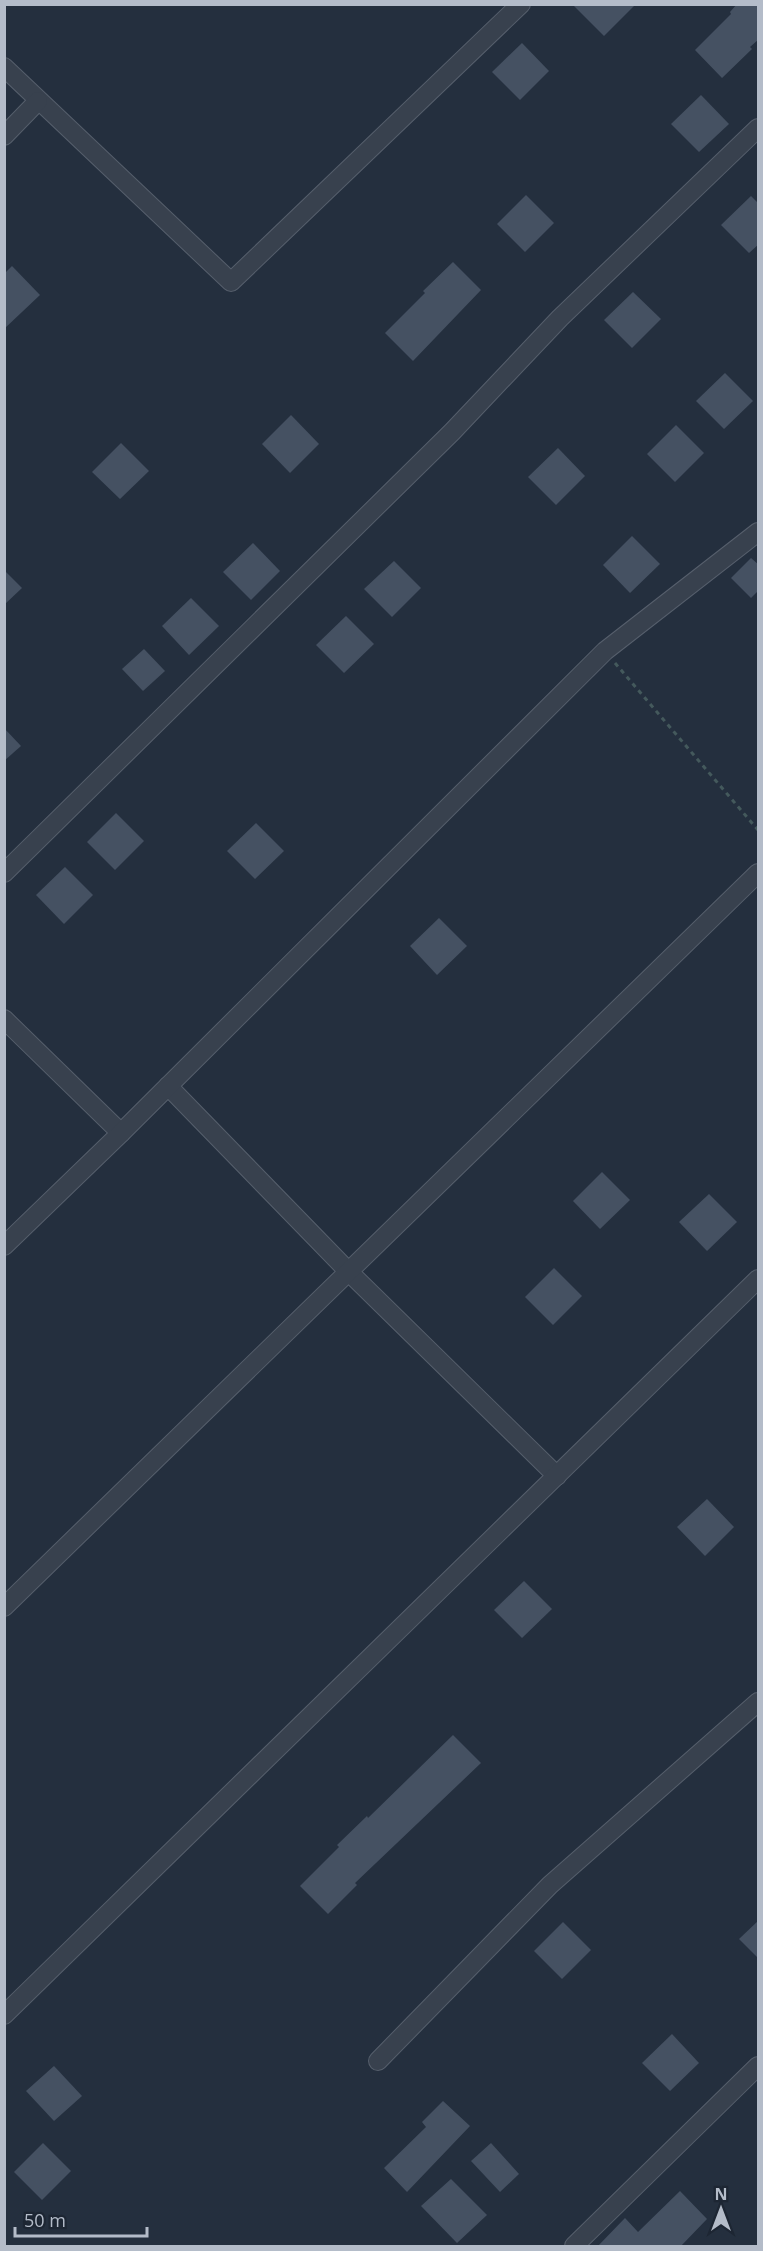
<svg xmlns="http://www.w3.org/2000/svg" width="763" height="2251" viewBox="0 0 763 2251" font-family="'Open Sans',sans-serif">
<style>
.building{fill:#455162}
.lines{fill:none;stroke-linecap:round;stroke-linejoin:round}
.minor-casing{stroke:#565f6c;stroke-width:20}
.path{stroke:#44595c;stroke-width:3;stroke-dasharray:4.5 4.5;stroke-linecap:butt}
.minor{stroke:#38414e;stroke-width:18}
</style>
<rect width="100%" height="100%" fill="#242f3e"/>
<g class="building">
<polygon points="572,4 636,4 604,36"/>
<polygon points="737,4 759,4 759,39 750,47 752,49 722,78 695,50 731,14 730,12"/>
<polygon points="522,43 549,71 520,100 492,72"/>
<polygon points="701,95 729,124 699,152 671,124"/>
<polygon points="526,195 554,223 525,252 497,224"/>
<polygon points="751,196 759,204 759,244 749,253 721,225"/>
<polygon points="453,262 481,290 413,361 385,333 425,293 423,291"/>
<polygon points="12,266 40,295 4,329 4,274"/>
<polygon points="633,292 661,319 632,348 604,320"/>
<polygon points="725,373 753,401 724,429 696,401"/>
<polygon points="291,415 319,444 290,473 262,444"/>
<polygon points="676,425 704,453 675,482 647,454"/>
<polygon points="121,443 149,471 120,499 92,472"/>
<polygon points="558,448 585,476 556,505 528,477"/>
<polygon points="632,536 660,564 630,593 603,565"/>
<polygon points="253,543 280,571 251,600 223,572"/>
<polygon points="751,558 759,565 759,590 751,598 731,578"/>
<polygon points="394,561 421,588 392,617 364,589"/>
<polygon points="4,570 22,588 4,605"/>
<polygon points="191,598 219,626 189,655 162,626"/>
<polygon points="346,616 374,644 344,673 316,645"/>
<polygon points="144,649 165,671 143,691 122,669"/>
<polygon points="4,728 21,746 4,761"/>
<polygon points="116,813 144,841 115,870 87,842"/>
<polygon points="256,823 284,851 255,879 227,851"/>
<polygon points="65,867 93,895 64,924 36,895"/>
<polygon points="439,918 467,946 437,975 410,946"/>
<polygon points="602,1172 630,1200 600,1229 573,1201"/>
<polygon points="709,1194 737,1222 707,1251 679,1222"/>
<polygon points="554,1268 582,1296 553,1325 525,1297"/>
<polygon points="707,1499 734,1527 705,1556 677,1527"/>
<polygon points="524,1581 552,1609 522,1638 494,1610"/>
<polygon points="453,1735 481,1763 355,1883 357,1885 328,1914 300,1886 339,1847 337,1845 367,1816 368,1818"/>
<polygon points="759,1920 759,1959 739,1939"/>
<polygon points="563,1922 591,1950 562,1979 534,1951"/>
<polygon points="672,2034 699,2063 670,2091 642,2063"/>
<polygon points="54,2066 82,2096 54,2121 26,2091"/>
<polygon points="443,2101 470,2126 407,2192 384,2168 426,2127 422,2122"/>
<polygon points="43,2143 71,2171 42,2200 14,2172"/>
<polygon points="491,2143 519,2174 500,2192 471,2161"/>
<polygon points="451,2179 487,2215 457,2243 421,2206"/>
<polygon points="680,2191 707,2219 680,2247 597,2247 625,2218 638,2232"/>
</g>
<g class="lines">
<g class="minor-casing">
<g id="minor">
<polyline points="4,67 231,282 521,4"/>
<polyline points="4,136 38,101"/>
<polyline points="4,873 452,432 560,318 758,128"/>
<polyline points="4,1019 121,1133"/>
<polyline points="168,1086 349,1272 557,1476"/>
<polyline points="4,1246 121,1133 605,651 758,532"/>
<polyline points="4,1607 758,873"/>
<polyline points="4,2015 758,1279"/>
<polyline points="378,2061 550,1885 758,1702"/>
<polyline points="574,2246 758,2066"/>
</g>
</g>
<polyline class="path" points="615,663 758,830"/>
<use href="#minor" class="minor"/>
</g>
<rect width="763" height="2251" fill="none" stroke="#b4bcc9" stroke-width="12"/>
<g transform="translate(721 2209)" stroke="#1d2633" stroke-width="4.5" paint-order="stroke">
<path d="M0-4.5L10 22L0 15L-10 22Z" fill="#b4bcc9"/>
<text y="-9" font-size="16" font-weight="bold" text-anchor="middle" fill="#b4bcc9">N</text>
</g>
<path d="M15 2227v9h132v-9" fill="none" stroke="#b4bcc9" stroke-width="3"/>
<text x="24" y="2227" font-size="18" fill="#b4bcc9" stroke="#1d2633" stroke-width="4.5" paint-order="stroke">50 m</text>
</svg>
